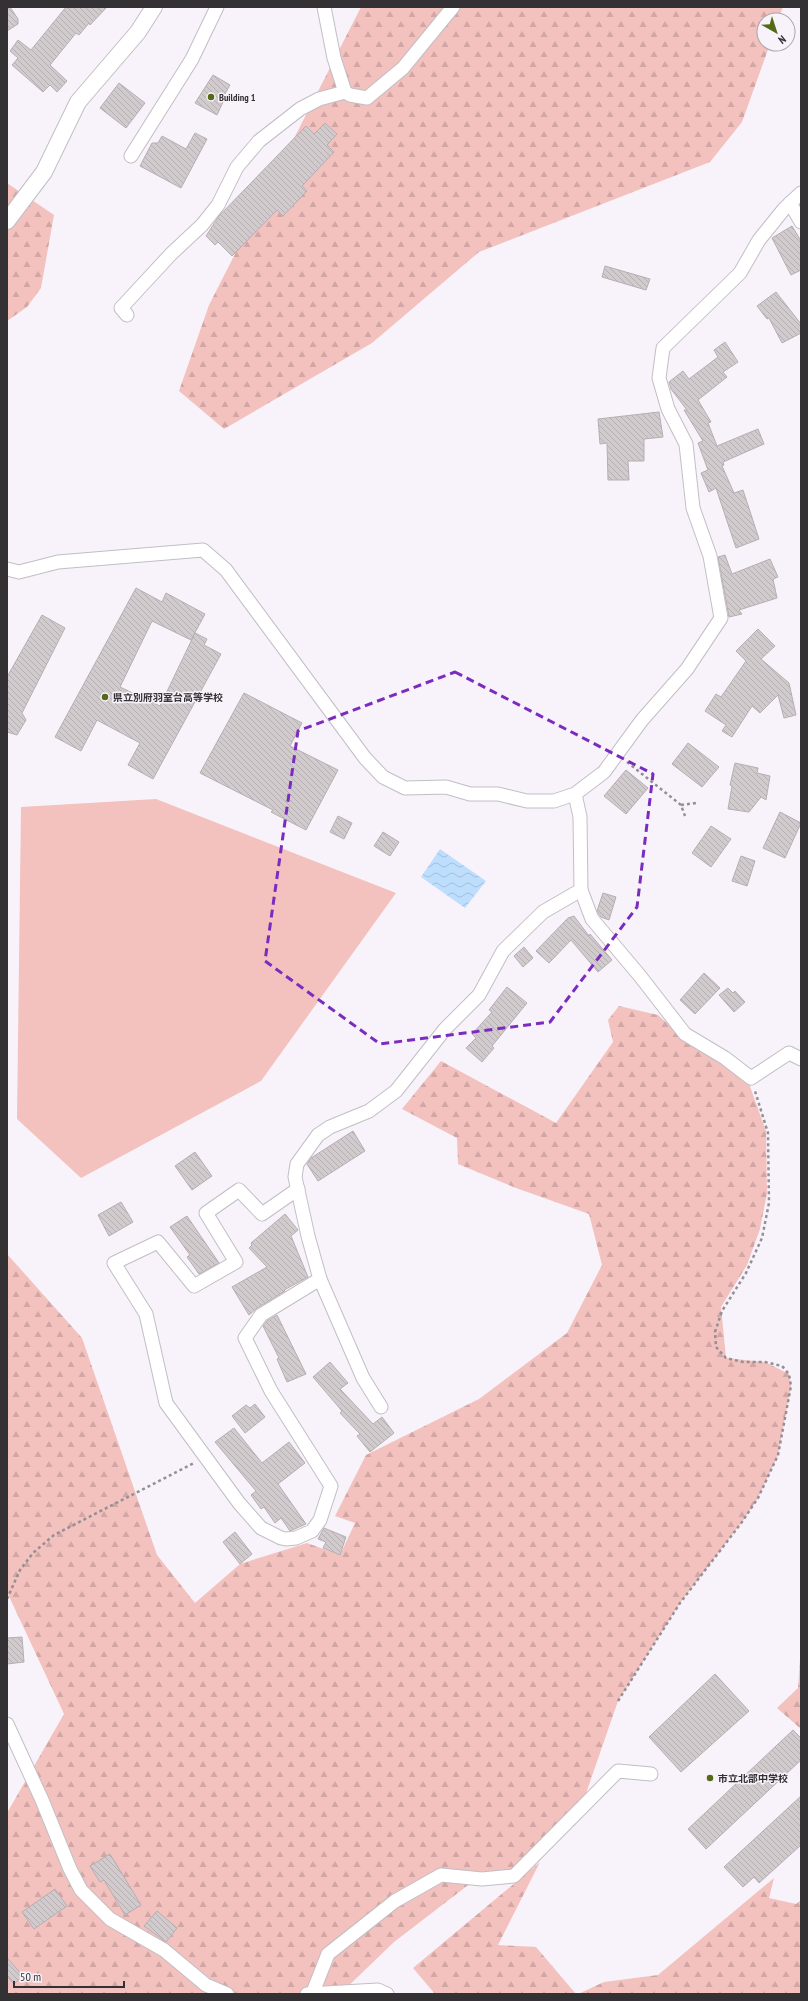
<svg xmlns="http://www.w3.org/2000/svg" width="808" height="2001" viewBox="0 0 808 2001" font-family="'PT Sans Narrow','Noto Sans JP',sans-serif">
<style>
.grass{fill:#f3c1be}
.forest{fill:url(#forest-firs)}
.water{fill:url(#water-waves)}
.building{fill:url(#building-back-hatch);stroke:#b6aeb2}
.lines{fill:none;stroke-linecap:round;stroke-linejoin:round}
.minor-casing{stroke:#c2bec4;stroke-width:15}
.tertiary-casing{stroke:#c2bec4;stroke-width:18}
.path{stroke:#939095;stroke-width:2.5;stroke-dasharray:3 3;stroke-linecap:butt}
.minor{stroke:#fff;stroke-width:13}
.tertiary{stroke:#fff;stroke-width:16}
.marked{fill:none;stroke:#7b2cbf;stroke-width:3;stroke-dasharray:8 5;stroke-linejoin:round}
.poi-dot{fill:#556a17;stroke:#f8f3fa;stroke-width:1.5}
.labels{text-anchor:middle;dominant-baseline:central;stroke-width:3;stroke-linejoin:round;paint-order:stroke}
.poi-label{font-size:10px;font-weight:bold;fill:#333134;stroke:#f8f3fa;text-anchor:start}
</style>
<defs>
<pattern id="forest-firs" width="22" height="20" patternUnits="userSpaceOnUse"><rect width="22" height="20" fill="#f3c1be"/><path d="M5 1l3.5 6h-7zM16 11l3.5 6h-7z" fill="#d1a6a4"/></pattern>
<pattern id="water-waves" width="16" height="10" patternUnits="userSpaceOnUse"><rect width="16" height="10" fill="#bedefe"/><path d="M0 5q4-4 8 0t8 0" fill="none" stroke="#a4bfda"/></pattern>
<pattern id="building-back-hatch" width="6" height="6" patternUnits="userSpaceOnUse"><rect width="6" height="6" fill="#d2cbce"/><path d="M-1 5l2 2M0 0l6 6M5-1l2 2" fill="none" stroke="#b5afb2"/></pattern>
</defs>
<rect width="100%" height="100%" fill="#f8f3fa"/>
<polygon class="grass" points="156,799 396,893 261,1081 81,1178 17,1119 21,807"/>
<g class="forest">
<polygon points="361,7 783,7 778,20 764,20 764,44 770,44 742,122 710,162 479,252 372,343 224,429 179,391 209,305"/>
<polygon points="7,183 54,215 41,288 27,307 7,321"/>
<polygon points="619,1006 658,1015 697,1050 726,1064 747,1078 766,1131 767,1193 760,1229 747,1265 721,1307 726,1358 765,1362 789,1374 791,1386 778,1455 758,1498 742,1522 680,1603 618,1701 575,1825 497,1880 476,1879 394,1942 340,1994 7,1994 7,1813 64,1714 7,1592 7,1254 82,1338 157,1555 195,1603 240,1564 307,1543 340,1555 355,1523 335,1516 366,1455 479,1399 567,1333 602,1265 589,1214 516,1188 458,1164 457,1138 402,1109 441,1061 556,1123 613,1042 608,1020"/>
<polygon points="801,1646 801,1729 777,1708 798,1688"/>
<polygon points="540,1862 498,1945 536,1947 576,1994 435,1994 413,1968"/>
<polygon points="774,1878 769,1898 796,1904 801,1900 801,1994 578,1994 604,1982 658,1975"/>
</g>
<polygon class="water" points="440,849 486,881 465,908 421,877"/>
<g class="building">
<polygon points="7,7 10,7 18,19 18,24 7,31"/>
<polygon points="66,7 107,7 90,25 89,23 79,35 76,33 50,65 67,81 57,92 50,85 43,92 12,65 18,58 10,51 18,40 31,50"/>
<polygon points="213,75 230,85 221,101 223,102 217,115 195,103"/>
<polygon points="119,83 145,103 126,128 100,108"/>
<polygon points="325,123 337,134 327,145 334,152 302,186 307,191 283,216 277,210 232,256 218,242 215,245 206,236 219,216 306,126 314,134"/>
<polygon points="195,133 207,139 181,188 140,166 152,143 158,143 162,136 186,149"/>
<polygon points="792,226 801,241 801,270 791,275 772,238"/>
<polygon points="605,266 650,279 646,290 602,277"/>
<polygon points="776,292 801,324 801,333 782,343 769,318 767,319 757,306"/>
<polygon points="725,342 738,362 723,372 727,377 698,400 711,422 708,423 717,446 758,429 764,444 723,462 724,465 722,466 734,493 743,490 759,539 736,548 716,488 709,492 701,473 708,470 698,443 703,441 684,410 687,410 671,389 669,382 683,371 689,379 718,357 714,350"/>
<polygon points="659,412 663,437 644,439 644,461 628,461 629,480 608,480 607,443 600,444 598,419"/>
<polygon points="725,555 732,574 770,559 778,577 773,579 777,598 739,610 742,614 729,617 718,557"/>
<polygon points="136,588 162,602 166,593 205,614 191,640 152,621 120,687 160,706 195,633 207,639 204,645 221,654 153,779 128,765 140,743 97,720 81,751 55,737"/>
<polygon points="42,615 65,628 22,713 26,720 17,735 7,732 7,677"/>
<polygon points="758,629 775,646 761,659 789,683 796,715 784,718 778,695 760,713 752,706 732,737 722,731 726,725 705,711 716,694 721,697 746,661 736,651"/>
<polygon points="244,693 302,723 290,746 338,770 306,830 271,812 273,810 200,773"/>
<polygon points="688,743 719,767 702,787 672,764"/>
<polygon points="735,763 758,768 757,773 770,776 766,800 761,797 749,812 728,809 732,786 730,785"/>
<polygon points="626,770 648,788 626,814 604,796"/>
<polygon points="780,812 801,823 785,858 763,848"/>
<polygon points="338,816 352,823 344,839 330,832"/>
<polygon points="711,826 731,839 711,867 692,853"/>
<polygon points="383,832 399,842 390,856 374,846"/>
<polygon points="741,856 755,861 747,886 732,881"/>
<polygon points="603,893 616,897 609,920 601,917 597,911"/>
<polygon points="574,916 589,936 590,934 612,960 598,972 571,940 549,963 536,951 568,918"/>
<polygon points="524,947 533,958 523,967 514,956"/>
<polygon points="704,973 720,988 695,1014 680,1000"/>
<polygon points="507,987 527,1003 492,1046 494,1048 482,1062 466,1048 476,1038 472,1034 492,1012 489,1010"/>
<polygon points="728,988 733,993 735,991 745,1002 734,1012 719,995"/>
<polygon points="353,1131 365,1151 318,1181 307,1164 311,1158"/>
<polygon points="195,1152 212,1176 192,1190 175,1166"/>
<polygon points="121,1202 133,1222 109,1236 98,1215"/>
<polygon points="285,1214 298,1230 291,1236 308,1277 284,1290 285,1291 257,1308 249,1315 232,1287 267,1267 249,1248 252,1245 251,1243"/>
<polygon points="187,1216 219,1263 199,1274 187,1257 190,1255 170,1227"/>
<polygon points="277,1315 306,1374 287,1382 277,1359 279,1358 263,1326 267,1321"/>
<polygon points="330,1362 348,1383 340,1389 373,1424 382,1417 394,1433 370,1452 357,1436 360,1434 340,1413 342,1411 313,1377"/>
<polygon points="255,1404 265,1417 245,1433 232,1416 246,1405 250,1408"/>
<polygon points="234,1428 262,1463 289,1442 305,1463 278,1484 306,1524 290,1531 281,1518 275,1523 264,1507 261,1509 251,1495 256,1491 215,1442"/>
<polygon points="324,1528 346,1537 340,1555 323,1548 326,1542 318,1539"/>
<polygon points="235,1532 252,1554 240,1564 223,1542"/>
<polygon points="22,1637 24,1662 7,1664 7,1638"/>
<polygon points="715,1674 749,1711 681,1772 649,1737"/>
<polygon points="793,1730 801,1738 801,1760 706,1849 688,1829"/>
<polygon points="801,1796 801,1845 759,1883 754,1877 743,1887 724,1867"/>
<polygon points="110,1854 141,1905 125,1915 104,1880 100,1882 90,1866"/>
<polygon points="55,1889 67,1906 34,1929 22,1912"/>
<polygon points="157,1911 177,1928 166,1942 144,1926"/>
<polygon points="7,1958 23,1976 14,1984 7,1976"/>
</g>
<g class="lines">
<g class="minor-casing">
<g id="minor">
<polyline points="324,7 334,58 345,92 350,95 367,98 403,68 453,7"/>
<polyline points="131,156 192,59 217,7"/>
<polyline points="790,203 801,222"/>
<polyline points="127,315 121,308 171,254 202,225 218,205 237,167 259,141 300,109 319,99 345,92"/>
<polyline points="7,569 19,572 58,562 203,550 226,570 365,758 383,777 405,788 446,787 470,794 498,794 527,801 554,801 575,794 604,772 642,720 687,669 721,618 710,556 693,508 686,444 668,409 659,378 663,348 740,273 759,240 784,209 801,193"/>
<polyline points="575,794 580,817 581,890 592,919 640,976 685,1034 725,1058 751,1078 789,1053 801,1059"/>
<polyline points="298,1189 262,1214 239,1190 206,1213 236,1262 194,1286 158,1242 114,1263 146,1314 166,1403 239,1503 261,1528 281,1538 286,1539 296,1538 312,1531 320,1520 331,1486 271,1391 245,1338 261,1315 320,1279"/>
<polyline points="381,1407 363,1378 320,1279 308,1236 295,1177 297,1164 318,1135 330,1127 369,1111 396,1091 445,1029 479,995 503,951 543,912 581,890"/>
<polyline points="7,1724 42,1800 70,1869 81,1890 110,1919 164,1950 206,1985 227,1994"/>
<polyline points="313,1992 328,1954 395,1901 441,1875 482,1879 514,1876 618,1771 651,1774"/>
<polyline points="307,1994 378,1990 387,1994"/>
</g>
</g>
<g class="tertiary-casing">
<polyline id="tertiary" points="7,221 44,172 78,102 138,32 154,7"/>
</g>
<g class="path">
<polyline points="627,762 681,805 685,816"/>
<polyline points="681,805 696,803"/>
<polyline points="7,1599 20,1570 33,1553 54,1535 194,1463"/>
<polyline points="618,1701 680,1603 742,1522 758,1498 778,1455 791,1386 789,1374 782,1366 765,1362 743,1362 726,1358 716,1347 715,1332 722,1311 746,1273 762,1238 769,1203 768,1133 755,1091"/>
</g>
<use href="#minor" class="minor"/>
<use href="#tertiary" class="tertiary"/>
</g>
<path class="marked" d="M 455,672 L 653,774 L 637,907 L 550,1022 L 380,1044 L 265,961 L 298,731 Z"/>
<g class="poi-dot">
<circle cx="211" cy="97" r="4"/>
<circle cx="105" cy="697" r="4"/>
<circle cx="710" cy="1778" r="4"/>
</g>
<g class="labels">
<g class="poi-label">
<text x="219" y="97">Building 1</text>
<text x="113" y="697">県立別府羽室台高等学校</text>
<text x="718" y="1778">市立北部中学校</text>
</g>
</g>
<rect width="808" height="2001" fill="none" stroke="#333134" stroke-width="16"/>
<g transform="translate(776 32) rotate(141)"><circle r="19" fill="#f8f3fa" stroke="#a9a5ab"/>
<path d="M0-3L7 15L0 10L-7 15Z" fill="#556a17"/>
<text y="-6" font-size="11" font-weight="bold" text-anchor="middle" fill="#333134">N</text>
</g>
<path d="M14 1981v6h110v-6" fill="none" stroke="#333134" stroke-width="2"/>
<text x="20" y="1981" font-size="12" fill="#333134" stroke="#f8f3fa" stroke-width="3" paint-order="stroke">50 m</text>
</svg>
